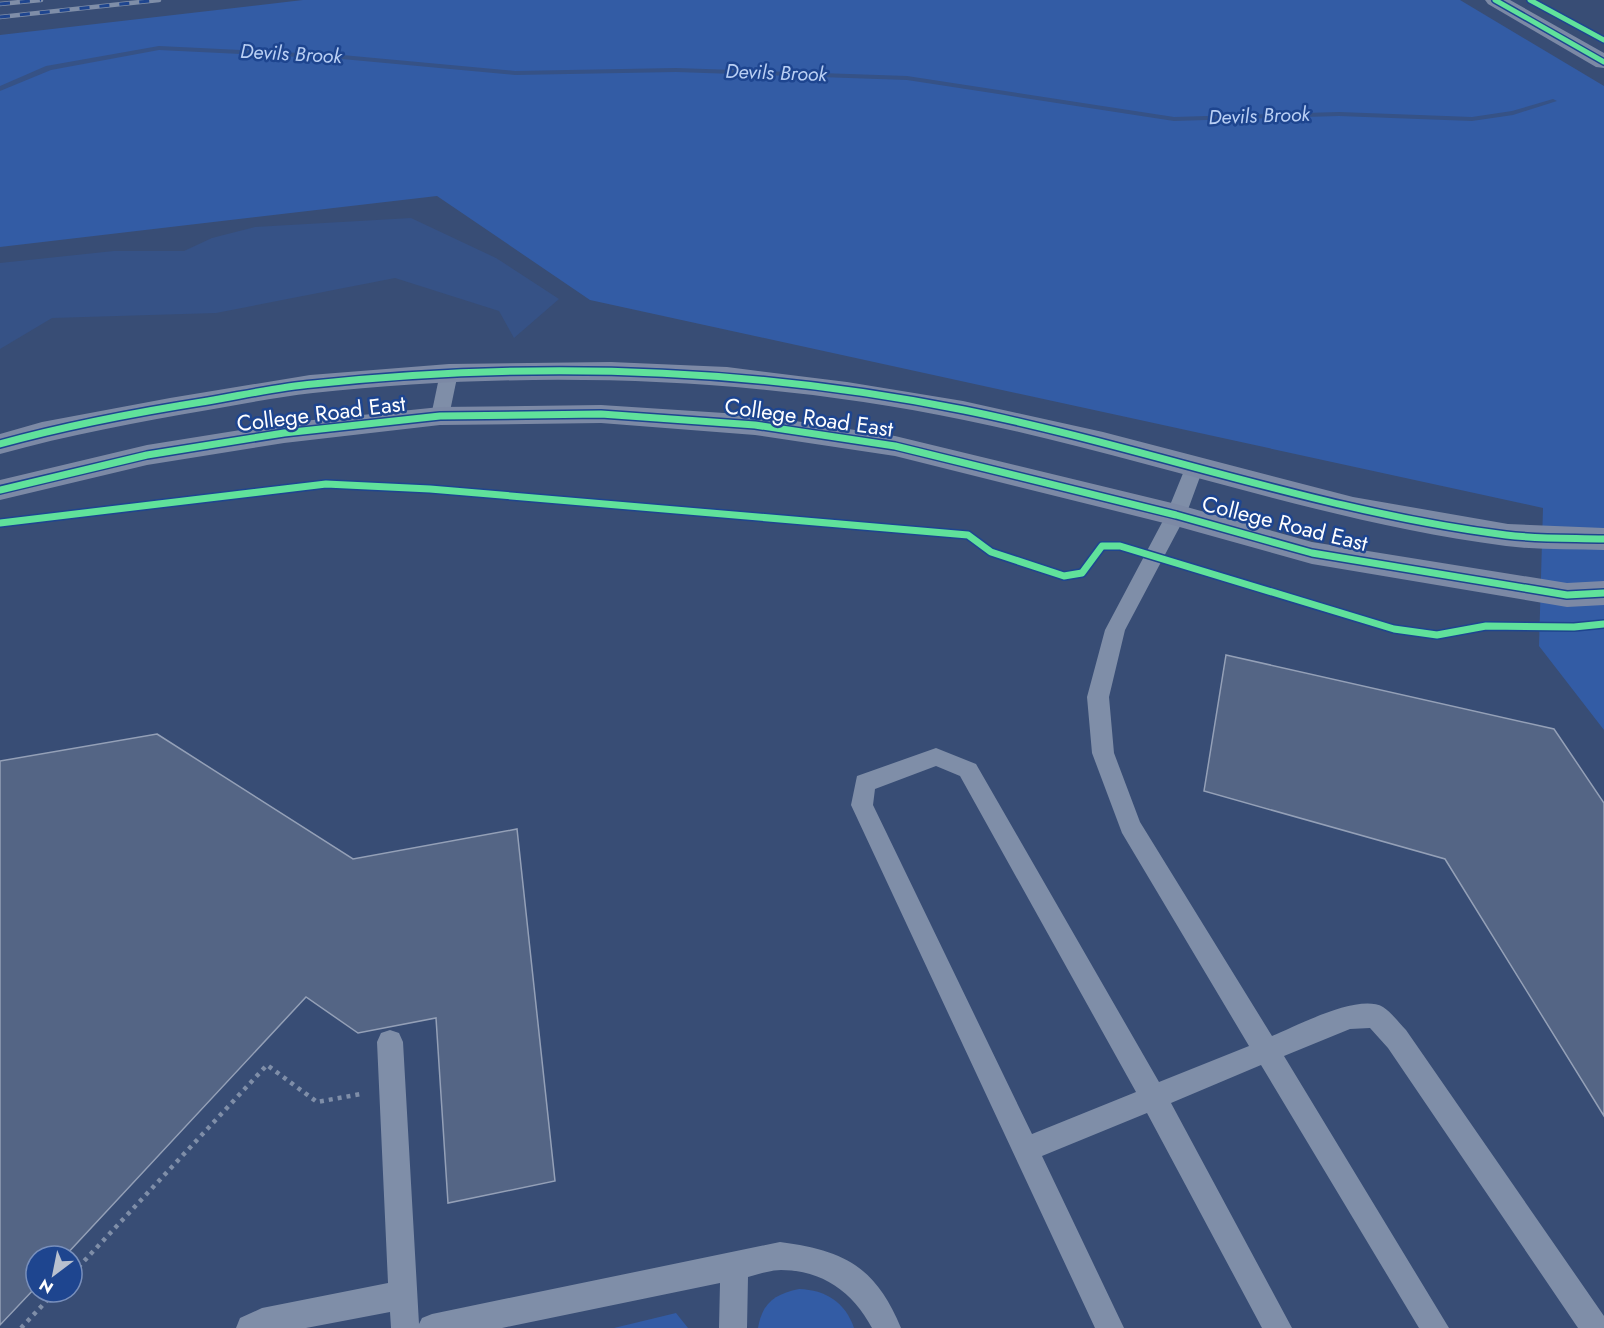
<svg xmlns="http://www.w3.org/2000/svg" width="1604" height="1328" viewBox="0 0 1604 1328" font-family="Jost,sans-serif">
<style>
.green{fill:#335ca5}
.water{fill:#365286}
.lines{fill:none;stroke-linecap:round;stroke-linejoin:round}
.stream{fill:#365286;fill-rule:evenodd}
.building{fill:#546585;stroke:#94a0b7;stroke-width:1.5}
.path{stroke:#7f8ea8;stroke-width:4.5;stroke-dasharray:4 5;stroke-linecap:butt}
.lane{fill:#7f8ea8;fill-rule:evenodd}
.secondary{fill:#7c89a5;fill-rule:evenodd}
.rail-casing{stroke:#7f8ea8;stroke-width:4.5}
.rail{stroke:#1e458f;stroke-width:3;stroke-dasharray:10;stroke-linecap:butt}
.cycleway-far1-casing{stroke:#1e458f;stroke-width:8}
.cycleway-casing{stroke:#1e458f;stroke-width:10}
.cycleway-far1{stroke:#60e19b;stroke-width:5}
.cycleway{stroke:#60e19b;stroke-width:7}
.labels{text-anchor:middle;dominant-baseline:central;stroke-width:5;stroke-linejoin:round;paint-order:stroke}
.far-water-label{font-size:20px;font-style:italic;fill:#b9cff4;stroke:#1e458f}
.street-label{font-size:22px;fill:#fff;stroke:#1e458f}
</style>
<rect width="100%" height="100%" fill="#384d75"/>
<g class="green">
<polygon points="303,0 1460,0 1604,86 1604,730 1539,646 1543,508 590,300 437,196 0,247 0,35"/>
<path d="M 799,1289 C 826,1290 845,1302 854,1328 L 758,1328 C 762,1303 775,1294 799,1289 Z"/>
<polygon points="676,1313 688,1328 614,1328"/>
</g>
<polygon class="water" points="411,218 496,258 559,299 514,338 499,311 395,278 216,313 52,318 0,349 0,263 114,251 184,251 212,238 255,227"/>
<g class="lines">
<polygon class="stream" points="159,46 342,55 515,71 676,68 907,76 1174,117 1339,112 1472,117 1512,111 1553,99 1557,101 1513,115 1472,121 1339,116 1174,121 907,80 676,72 515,75 342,59 159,50 51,70 0,91 0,86 46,66"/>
</g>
<g class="building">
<polygon points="1226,655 1554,729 1604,803 1604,1116 1445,859 1204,791"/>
<polygon points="157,734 353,859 517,829 555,1181 448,1203 436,1018 358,1033 306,997 65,1256 36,1256 36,1287 0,1325 0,761"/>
</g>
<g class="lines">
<g class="path">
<polyline points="72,1274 267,1065 317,1102 361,1094"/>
<polyline points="21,1328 55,1292"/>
</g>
<g class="lane">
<polygon points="449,367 455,369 458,373 449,416 446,420 434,420 431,416 440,373 443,369"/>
<path d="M 1195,460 L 1202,461 L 1204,466 L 1186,515 L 1125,630 L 1109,697 L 1114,753 L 1140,822 L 1272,1036 C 1297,1026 1358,993 1383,1007 C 1391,1012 1399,1023 1406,1030 L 1604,1316 L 1604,1328 L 1578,1328 L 1388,1048 L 1370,1028 L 1350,1029 L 1284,1056 L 1449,1328 L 1419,1328 L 1261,1065 L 1171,1103 L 1292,1328 L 1262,1328 L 1147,1113 L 1042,1156 L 1124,1328 L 1095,1328 L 851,805 L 857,776 L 936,748 L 976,764 L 1159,1082 L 1249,1046 L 1122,833 L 1092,753 L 1087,697 L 1105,630 L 1166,515 L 1186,466 L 1188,461 ZM 936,766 L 960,776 L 1136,1092 L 1032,1134 L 873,805 L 875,789 Z"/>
<path d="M 390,1030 L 399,1033 L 403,1042 L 419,1324 L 422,1318 L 432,1314 L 780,1242 C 844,1250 876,1267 901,1328 L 872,1328 C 853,1292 822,1270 781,1270 C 771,1270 759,1274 748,1277 L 747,1328 L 719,1328 L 720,1283 L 502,1328 L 391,1328 L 390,1312 L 306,1328 L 236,1328 L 240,1318 L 262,1308 L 388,1283 L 377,1042 L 381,1033 Z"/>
</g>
<g class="secondary">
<polygon points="1485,0 1510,0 1604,53 1604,68 1596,67 1488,4"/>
<path d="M 611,362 L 727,367 L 847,382 L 963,401 L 1103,432 L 1353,497 L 1508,524 L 1604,528 L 1604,550 C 1572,549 1538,550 1506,546 C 1322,522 1146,457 964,420 C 751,376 530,370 313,393 C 278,397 243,404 208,410 C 138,422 68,435 0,454 L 0,434 L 42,422 L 170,398 L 310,375 L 449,364 Z"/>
<polygon points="601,405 755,415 895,436 1176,504 1312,542 1567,583 1604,581 1604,605 1567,607 1312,564 1176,526 895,456 755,435 601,423 440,425 284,443 147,465 0,500 0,480 147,445 284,423 440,407"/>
</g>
<g class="rail-casing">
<g id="rail">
<polyline points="0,4 41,0"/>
<polyline points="0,17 159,0"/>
</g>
</g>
<use href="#rail" class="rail"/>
<g class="cycleway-far1-casing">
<g id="cycleway-far1">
<polyline points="1495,0 1604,62"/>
<polyline points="1530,0 1604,40"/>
</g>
</g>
<g class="cycleway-casing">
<g id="cycleway">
<path d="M 0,444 C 68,425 138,412 208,401 C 243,395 278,387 313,384 C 530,361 750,367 964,410 C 1146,447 1322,512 1506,535 C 1538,539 1572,538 1604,539"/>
<polyline points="0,490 147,455 284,433 440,416 601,414 755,425 895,446 1176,515 1312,553 1567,595 1604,593"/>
<polyline points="0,523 326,484 430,489 968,535 991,552 1064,576 1082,573 1102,546 1120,546 1394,629 1437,635 1486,626 1574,627 1604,624"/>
</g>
</g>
<use href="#cycleway-far1" class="cycleway-far1"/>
<use href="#cycleway" class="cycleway"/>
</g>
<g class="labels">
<g class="far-water-label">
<text transform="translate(291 54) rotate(3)">Devils Brook</text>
<text transform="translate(776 73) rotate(2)">Devils Brook</text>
<text transform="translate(1259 116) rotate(-2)">Devils Brook</text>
</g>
<g class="street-label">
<text transform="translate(321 413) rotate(-7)">College Road East</text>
<text transform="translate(809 417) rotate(8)">College Road East</text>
<text transform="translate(1285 523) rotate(14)">College Road East</text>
</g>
</g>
<g transform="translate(54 1274) rotate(212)"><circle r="28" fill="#1e458f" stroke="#788fbc" stroke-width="1.5"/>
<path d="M0-4.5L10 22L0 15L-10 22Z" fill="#b9c1cf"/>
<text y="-9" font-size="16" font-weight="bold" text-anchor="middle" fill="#ffffff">N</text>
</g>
</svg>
